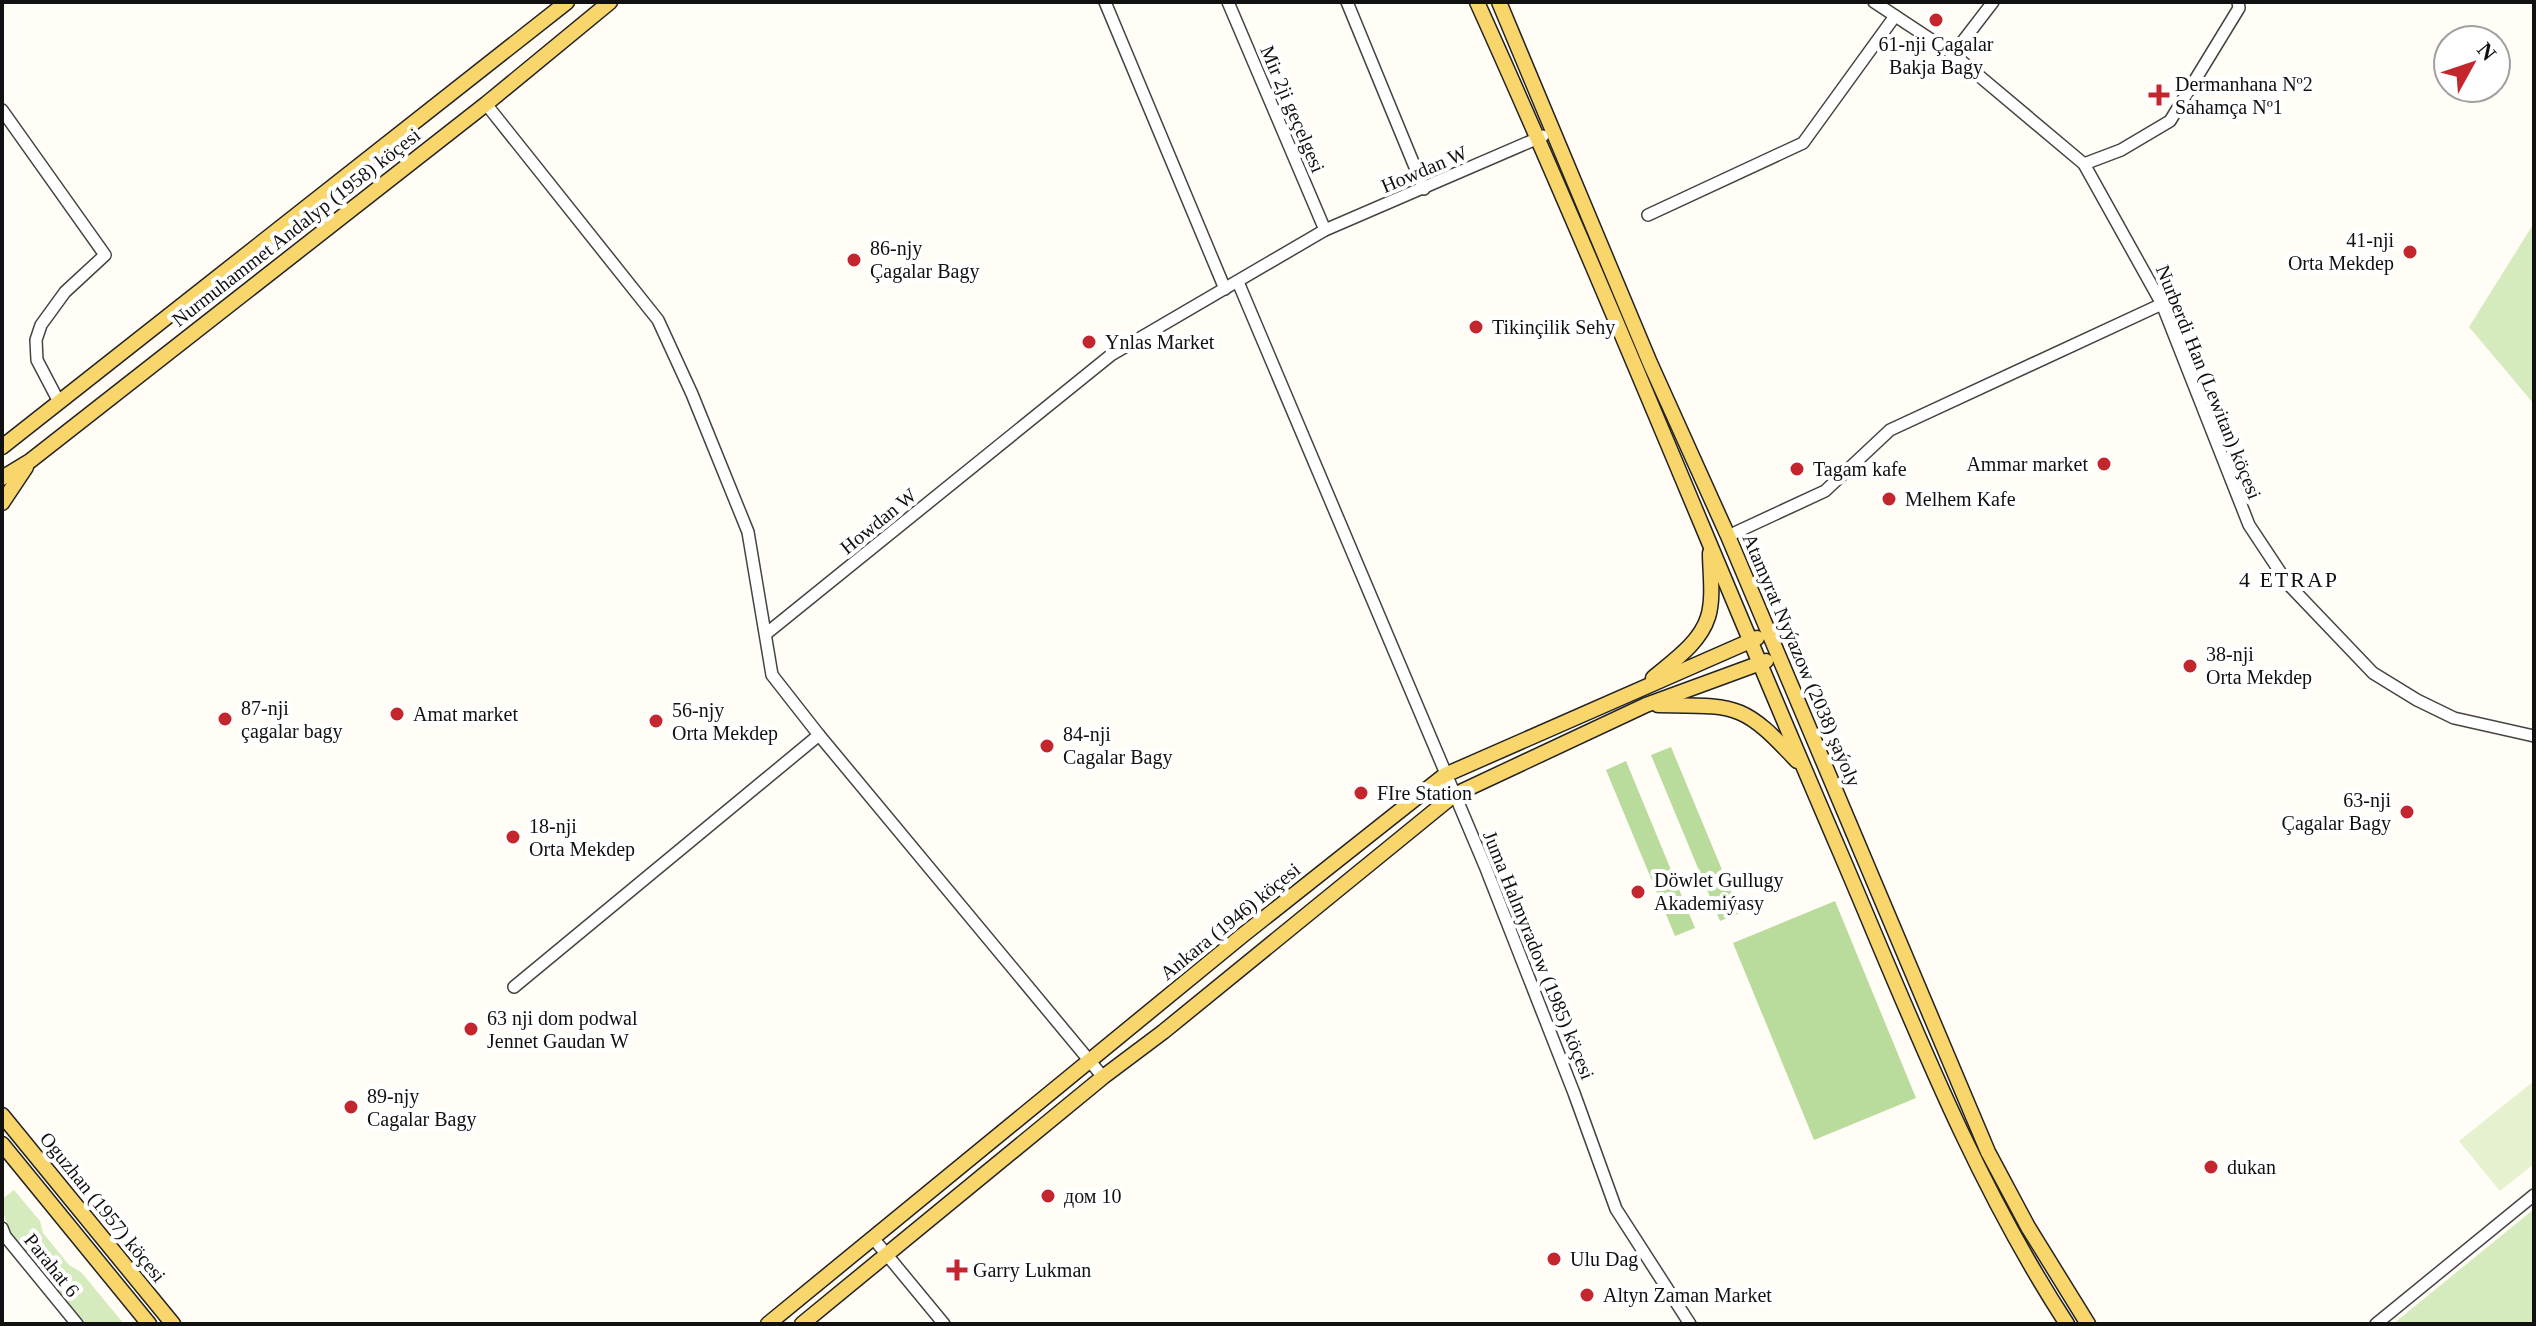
<svg xmlns="http://www.w3.org/2000/svg" width="2536" height="1326" viewBox="0 0 2536 1326" font-family="'Times New Roman',serif">
<style>
.green{fill:#d5ebbd}
.forest{fill:#b9dc9c}
.pitch{fill:#e6f2cf}
.lines{fill:none;stroke-linecap:round;stroke-linejoin:round}
.minor-casing{stroke:#444;stroke-width:14}
.major-casing{stroke:#222;stroke-width:17}
.minor{stroke:#fff;stroke-width:11}
.major{stroke:#f9d66b;stroke-width:14}
.poi-dot{fill:#c4262e;stroke:#fff;stroke-width:3}
.labels{text-anchor:middle;dominant-baseline:central;stroke-width:8;stroke-linejoin:round;paint-order:stroke}
.poi-label{font-size:20px;fill:#111;stroke:#fff;text-anchor:start}
.street-label{font-size:20px;fill:#111;stroke:#fff}
.neighbourhood-label{font-size:22px;letter-spacing:2px;fill:#111;stroke:#fff}
</style>
<rect width="100%" height="100%" fill="#fffdf5"/>
<g class="green">
<polygon points="2534,223 2534,404 2469,327"/>
<path d="M 14,1190 L 40,1221 L 43,1233 L 69,1265 L 81,1272 L 124,1324 L 82,1324 C 55,1291 2,1243 2,1199 Z"/>
<polygon points="2534,1209 2534,1324 2393,1324"/>
</g>
<g class="forest">
<polygon points="1671,747 1740,913 1720,921 1651,755"/>
<polygon points="1626,761 1695,928 1675,936 1606,770"/>
<polygon points="1835,901 1916,1098 1814,1140 1733,943"/>
</g>
<polygon class="pitch" points="2534,1081 2534,1164 2500,1191 2459,1141"/>
<g class="lines">
<g class="minor-casing">
<g id="minor">
<polyline points="1105,2 1225,289"/>
<polyline points="1228,2 1325,230"/>
<polyline points="1347,2 1424,189"/>
<polyline points="1874,2 1953,54 2084,164 2162,304 2249,525 2288,584 2373,673 2417,700 2454,718 2534,736"/>
<polyline points="1953,54 1993,2"/>
<polyline points="486,104 658,320 692,394 748,532 772,675 819,735 1103,1077"/>
<polyline points="2,110 105,255 65,292 41,325 36,340 37,360 59,402"/>
<polyline points="2084,164 2121,150 2170,121 2239,8 2238,2"/>
<polyline points="1648,215 1803,143 1895,16"/>
<polyline points="1238,282 1485,866 1574,1093 1616,1209 1690,1324"/>
<polyline points="1728,536 1825,491 1890,430 2162,304"/>
<polyline points="767,633 1111,355 1325,230 1543,136"/>
<polyline points="514,987 819,735"/>
<polyline points="2,1228 5,1236 77,1324"/>
<polyline points="873,1238 944,1324"/>
<polyline points="2376,1324 2534,1195"/>
</g>
</g>
<g class="major-casing">
<g id="major">
<path d="M 1477,2 C 1604,283 1718,569 1840,852 C 1909,1013 1971,1177 2067,1324"/>
<polyline points="1499,2 1650,363 1728,536 1988,1152 2028,1227 2088,1324"/>
<polyline points="2,447 567,2"/>
<polyline points="2,478 30,461 486,104 610,2"/>
<polyline points="2,503 26,467"/>
<path d="M 1653,678 C 1673,661 1700,643 1708,617 C 1714,598 1710,572 1710,553"/>
<path d="M 1658,705 C 1737,706 1742,702 1797,761"/>
<polyline points="2,1115 173,1324"/>
<polyline points="2,1144 149,1324"/>
<polyline points="768,1324 1243,935 1445,775 1757,638"/>
<polyline points="802,1324 1103,1077 1163,1032 1454,795 1646,705 1766,661"/>
</g>
</g>
<use href="#minor" class="minor"/>
<use href="#major" class="major"/>
</g>
<g class="poi-dot">
<circle cx="1936" cy="20" r="8"/>
<path d="M2155 83h8v8h8v8h-8v8h-8v-8h-8v-8h8z"/>
<circle cx="2410" cy="252" r="8"/>
<circle cx="854" cy="260" r="8"/>
<circle cx="1476" cy="327" r="8"/>
<circle cx="1089" cy="342" r="8"/>
<circle cx="2104" cy="464" r="8"/>
<circle cx="1797" cy="469" r="8"/>
<circle cx="1889" cy="499" r="8"/>
<circle cx="2190" cy="666" r="8"/>
<circle cx="397" cy="714" r="8"/>
<circle cx="225" cy="719" r="8"/>
<circle cx="656" cy="721" r="8"/>
<circle cx="1047" cy="746" r="8"/>
<circle cx="1361" cy="793" r="8"/>
<circle cx="2407" cy="812" r="8"/>
<circle cx="513" cy="837" r="8"/>
<circle cx="1638" cy="892" r="8"/>
<circle cx="471" cy="1029" r="8"/>
<circle cx="351" cy="1107" r="8"/>
<circle cx="2211" cy="1167" r="8"/>
<circle cx="1048" cy="1196" r="8"/>
<circle cx="1554" cy="1259" r="8"/>
<path d="M953 1258h8v8h8v8h-8v8h-8v-8h-8v-8h8z"/>
<circle cx="1587" cy="1295" r="8"/>
</g>
<g class="labels">
<g class="poi-label">
<text x="1936" y="44" text-anchor="middle">61-nji Çagalar<tspan x="1936" dy="23">Bakja Bagy</tspan></text>
<text x="2175" y="84">Dermanhana Nº2<tspan x="2175" dy="23">Sahamça Nº1</tspan></text>
<text x="2394" y="240" text-anchor="end">41-nji<tspan x="2394" dy="23">Orta Mekdep</tspan></text>
<text x="870" y="248">86-njy<tspan x="870" dy="23">Çagalar Bagy</tspan></text>
<text x="1492" y="327">Tikinçilik Sehy</text>
<text x="1105" y="342">Ynlas Market</text>
<text x="2088" y="464" text-anchor="end">Ammar market</text>
<text x="1813" y="469">Tagam kafe</text>
<text x="1905" y="499">Melhem Kafe</text>
<text x="2206" y="654">38-nji<tspan x="2206" dy="23">Orta Mekdep</tspan></text>
<text x="241" y="708">87-nji<tspan x="241" dy="23">çagalar bagy</tspan></text>
<text x="672" y="710">56-njy<tspan x="672" dy="23">Orta Mekdep</tspan></text>
<text x="413" y="714">Amat market</text>
<text x="1063" y="734">84-nji<tspan x="1063" dy="23">Cagalar Bagy</tspan></text>
<text x="1377" y="793">FIre Station</text>
<text x="2391" y="800" text-anchor="end">63-nji<tspan x="2391" dy="23">Çagalar Bagy</tspan></text>
<text x="529" y="826">18-nji<tspan x="529" dy="23">Orta Mekdep</tspan></text>
<text x="1654" y="880">Döwlet Gullugy<tspan x="1654" dy="23">Akademiýasy</tspan></text>
<text x="487" y="1018">63 nji dom podwal<tspan x="487" dy="23">Jennet Gaudan W</tspan></text>
<text x="367" y="1096">89-njy<tspan x="367" dy="23">Cagalar Bagy</tspan></text>
<text x="2227" y="1167">dukan</text>
<text x="1064" y="1196">дом 10</text>
<text x="1570" y="1259">Ulu Dag</text>
<text x="973" y="1270">Garry Lukman</text>
<text x="1603" y="1295">Altyn Zaman Market</text>
</g>
<g class="street-label">
<text transform="translate(1293 109) rotate(67)">Mir 2ji geçelgesi</text>
<text transform="translate(1424 169) rotate(-23)">Howdan W</text>
<text transform="translate(296 227) rotate(-38)">Nurmuhammet Andalyp (1958) köçesi</text>
<text transform="translate(2209 382) rotate(68)">Nurberdi Han (Lewitan) köçesi</text>
<text transform="translate(878 521) rotate(-39)">Howdan W</text>
<text transform="translate(1802 660) rotate(67)">Atamyrat Nyýazow (2038) şaýoly</text>
<text transform="translate(1230 921) rotate(-39)">Ankara (1946) köçesi</text>
<text transform="translate(1539 955) rotate(68)">Juma Halmyradow (1985) köçesi</text>
<text transform="translate(103 1207) rotate(51)">Oguzhan (1957) köçesi</text>
<text transform="translate(52 1265) rotate(51)">Parahat 6</text>
</g>
<g class="neighbourhood-label">
<text x="2289" y="579">4 ETRAP</text>
</g>
</g>
<rect width="2536" height="1326" fill="none" stroke="#111111" stroke-width="8"/>
<g transform="translate(2472 64) rotate(50)"><circle r="38" fill="#ffffff" stroke="#a0a0a0" stroke-width="2"/>
<path d="M0-6L14 30L0 20L-14 30Z" fill="#c4262e"/>
<text y="-12" font-size="22" font-weight="bold" text-anchor="middle" fill="#111111">N</text>
</g>
</svg>
